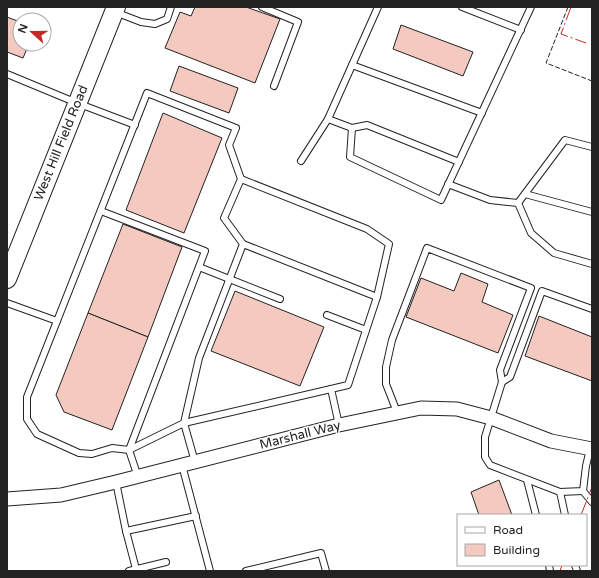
<svg xmlns="http://www.w3.org/2000/svg" width="599" height="578" viewBox="0 0 599 578" font-family="'Varela Round',sans-serif">
<style>
.building{fill:#f3c9c0;stroke:#222}
.lines{fill:none;stroke-linecap:round;stroke-linejoin:round}
.service-casing{stroke:#222;stroke-width:8}
.minor-casing{stroke:#222;stroke-width:15}
.secondary-casing{stroke:#222;stroke-width:20}
.service{stroke:#fff;stroke-width:6}
.minor{stroke:#fff;stroke-width:13}
.secondary{stroke:#fff;stroke-width:18}
.fence{stroke:#222;stroke-width:1;stroke-dasharray:5 2;stroke-linecap:butt}
.power{stroke:#c62828;stroke-width:1;stroke-dasharray:14 3 2 3;stroke-linecap:butt}
.labels{text-anchor:middle;dominant-baseline:central;stroke-width:3;stroke-linejoin:round;paint-order:stroke}
.street-label{font-size:13px;fill:#222;stroke:#fff}
</style>
<rect width="100%" height="100%" fill="#fff"/>
<g class="building">
<polygon points="195,7 246,7 280,19 255,83 165,48 180,12 191,16"/>
<polygon points="7,17 20,22 20,44 29,44 23,58 7,52"/>
<polygon points="401,25 473,52 463,76 393,49"/>
<polygon points="179,66 238,88 229,113 170,91"/>
<polygon points="163,113 222,138 184,233 126,210"/>
<polygon points="123,224 182,247 148,337 88,313"/>
<polygon points="461,273 488,284 482,302 513,315 498,353 406,317 421,278 454,291"/>
<polygon points="235,291 324,327 300,386 211,351"/>
<polygon points="88,313 148,337 112,430 64,412 56,395"/>
<polygon points="539,316 592,337 592,381 525,356"/>
<polygon points="499,480 512,515 479,515 471,492"/>
</g>
<g class="lines">
<g class="service-casing">
<g id="service">
<polyline points="262,7 298,22 274,86"/>
<polyline points="462,7 521,30"/>
<polyline points="115,12 141,22 155,24 167,19 171,7"/>
<polyline points="352,65 482,113"/>
<polyline points="7,74 77,103 135,125"/>
<polyline points="328,119 352,128 350,157 441,200 531,7"/>
<polyline points="352,128 367,125 459,162"/>
<polyline points="301,161 328,119 378,7"/>
<polyline points="241,179 367,229 389,244 377,297 348,385 331,389 339,425"/>
<polyline points="448,184 490,200 518,203"/>
<polyline points="525,194 592,212"/>
<polyline points="518,203 565,140 592,147"/>
<polyline points="518,203 531,233 554,253 592,264"/>
<polyline points="101,211 205,251 129,450 138,477"/>
<polyline points="243,244 377,297"/>
<polyline points="199,267 280,299"/>
<polyline points="7,303 57,321"/>
<polyline points="327,315 366,330"/>
<polyline points="502,382 510,377 542,291 592,309"/>
<polyline points="397,412 386,384 386,367 392,340 427,248 531,288 500,370 502,382 485,437 485,457 490,465 560,492 583,491 586,466 590,449"/>
<polyline points="195,462 184,423 199,358 243,244 224,218 241,179 229,145 236,128 147,93 27,397 27,419 37,434 79,453 92,454 112,448 129,450 184,423 331,389"/>
<polyline points="182,465 210,571"/>
<polyline points="527,480 536,515"/>
<polyline points="116,482 126,531 136,569"/>
<polyline points="583,491 592,502"/>
<polyline points="560,492 565,515"/>
<polyline points="126,531 196,516"/>
<polyline points="549,565 550,571"/>
<polyline points="575,565 577,571"/>
<polyline points="129,571 166,562"/>
<polyline points="246,571 321,553 326,571"/>
</g>
</g>
<g class="minor-casing">
<polyline id="minor" points="7,499 61,495 116,482 339,425 421,408 457,409 491,418 551,441 592,449"/>
</g>
<g class="secondary-casing">
<polyline id="secondary" points="7,279 116,7"/>
</g>
<use href="#service" class="service"/>
<use href="#minor" class="minor"/>
<use href="#secondary" class="secondary"/>
<polyline class="fence" points="568,7 546,63 592,81"/>
<g class="power">
<polyline points="571,7 561,34 586,43"/>
<polyline points="581,515 592,487"/>
<polyline points="560,571 562,565"/>
</g>
</g>
<g class="labels">
<g class="street-label">
<text transform="translate(61 143) rotate(-68)">West Hill Field Road</text>
<text transform="translate(300 435) rotate(-14)">Marshall Way</text>
</g>
</g>
<rect width="599" height="578" fill="none" stroke="#222222" stroke-width="16"/>
<rect x="457" y="514" width="130" height="52" fill="#ffffff" stroke="#a7a7a7"/>
<rect x="465" y="527" width="20" height="6" fill="#ffffff" stroke="#a7a7a7"/>
<text x="493" y="534" font-size="12" fill="#222222">Road</text>
<rect x="465" y="544" width="20" height="12" fill="#f3c9c0" stroke="#a7a7a7"/>
<text x="493" y="554" font-size="12" fill="#222222">Building</text>
<g transform="translate(32 32) rotate(291)"><circle r="19" fill="#ffffff" stroke="#a7a7a7"/>
<path d="M0-3L7 15L0 10L-7 15Z" fill="#c62828"/>
<text y="-6" font-size="11" font-weight="bold" text-anchor="middle" fill="#222222">N</text>
</g>
</svg>
